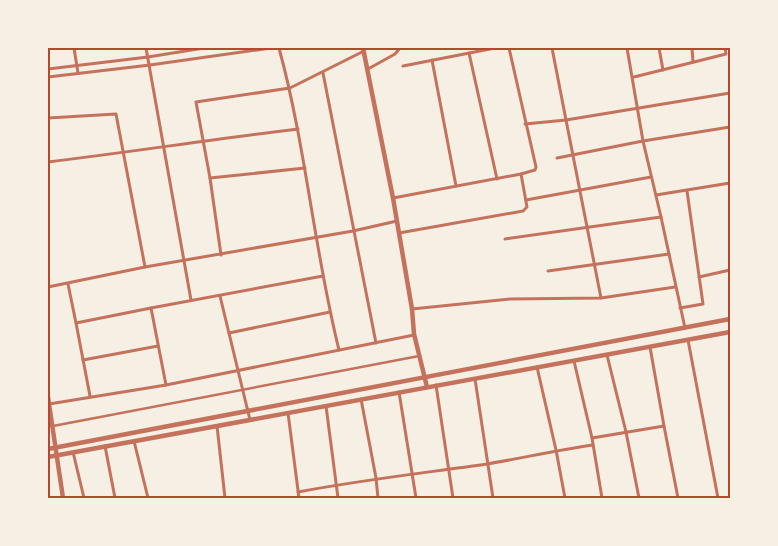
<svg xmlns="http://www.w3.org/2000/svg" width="778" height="546" viewBox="0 0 778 546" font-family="'Nunito Sans',sans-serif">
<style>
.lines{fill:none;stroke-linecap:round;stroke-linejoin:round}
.pedestrian{stroke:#c5725c;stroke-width:2.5}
.minor{stroke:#c5725c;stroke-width:3}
.tertiary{stroke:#c5725c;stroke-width:4.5}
.neatline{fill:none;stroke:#b5482f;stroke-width:2}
</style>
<rect width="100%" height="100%" fill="#f6efe4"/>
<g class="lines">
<polyline class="pedestrian" points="53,426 419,356"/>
<g class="minor">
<polyline points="74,48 78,73"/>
<polyline points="146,48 191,300"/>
<path d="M 279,48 C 306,147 314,250 339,350"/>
<polyline points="627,48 643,141 661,217 685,328"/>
<polyline points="659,48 663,70"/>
<polyline points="692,48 693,62"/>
<polyline points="469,53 497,179"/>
<polyline points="432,60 456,186"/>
<polyline points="403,66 495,48"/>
<polyline points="48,69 148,57 204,48"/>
<polyline points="368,69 395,54 400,48"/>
<polyline points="323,73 376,343"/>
<polyline points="48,77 150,65 271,48"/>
<polyline points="634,77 726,54 725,48"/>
<polyline points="48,118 116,114 145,267"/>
<polyline points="525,124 566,120 552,48"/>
<polyline points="557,158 643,141 730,127"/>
<path d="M 48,162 C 131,152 214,139 298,129"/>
<polyline points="210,178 305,168"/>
<polyline points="656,195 730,183"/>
<polyline points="393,198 521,174 535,170 536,167 509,48"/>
<polyline points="526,200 651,177"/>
<polyline points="399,233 523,211 527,207 521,174"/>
<polyline points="505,239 661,217"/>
<polyline points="221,255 210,178 196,102 290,88 364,51"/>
<polyline points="548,271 669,254"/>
<polyline points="699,277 730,270"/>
<polyline points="68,284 76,323"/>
<polyline points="48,287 145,267 353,231 397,221"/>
<polyline points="220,296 250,420"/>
<polyline points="601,298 675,287"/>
<polyline points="680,308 703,304 687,191"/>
<polyline points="412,309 510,299 601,298 566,120 730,93"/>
<polyline points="229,333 330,312"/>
<polyline points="688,340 718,498"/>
<polyline points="650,347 664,426"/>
<polyline points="607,355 626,432 639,498"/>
<polyline points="83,360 158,346"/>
<polyline points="574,361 592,438 602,498"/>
<polyline points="537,367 556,450 565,498"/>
<polyline points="475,379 493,498"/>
<polyline points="166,385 151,308 323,276"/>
<polyline points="436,385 453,498"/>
<polyline points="399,392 416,498"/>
<polyline points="90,396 76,323 151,308"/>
<polyline points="361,399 376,478 378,498"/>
<polyline points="49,404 166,385 414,335"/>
<polyline points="326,406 338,498"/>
<polyline points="288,413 299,498"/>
<polyline points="217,426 225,498"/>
<polyline points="592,438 664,426 678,498"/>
<polyline points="134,441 148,498"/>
<polyline points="105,446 115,498"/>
<polyline points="73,452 84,498"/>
<path d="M 298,492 C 361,480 424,473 487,464 C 523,458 557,450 593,445"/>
</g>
<g class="tertiary">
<polyline points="363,48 393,198 412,309 414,334 427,387"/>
<polyline points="48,397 63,498"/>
<polyline points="48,449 730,319"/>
<polyline points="48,457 730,332"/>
</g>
</g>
<rect width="778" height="546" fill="none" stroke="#f6efe4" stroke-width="98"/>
<rect x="49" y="49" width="680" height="448" class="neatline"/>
</svg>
